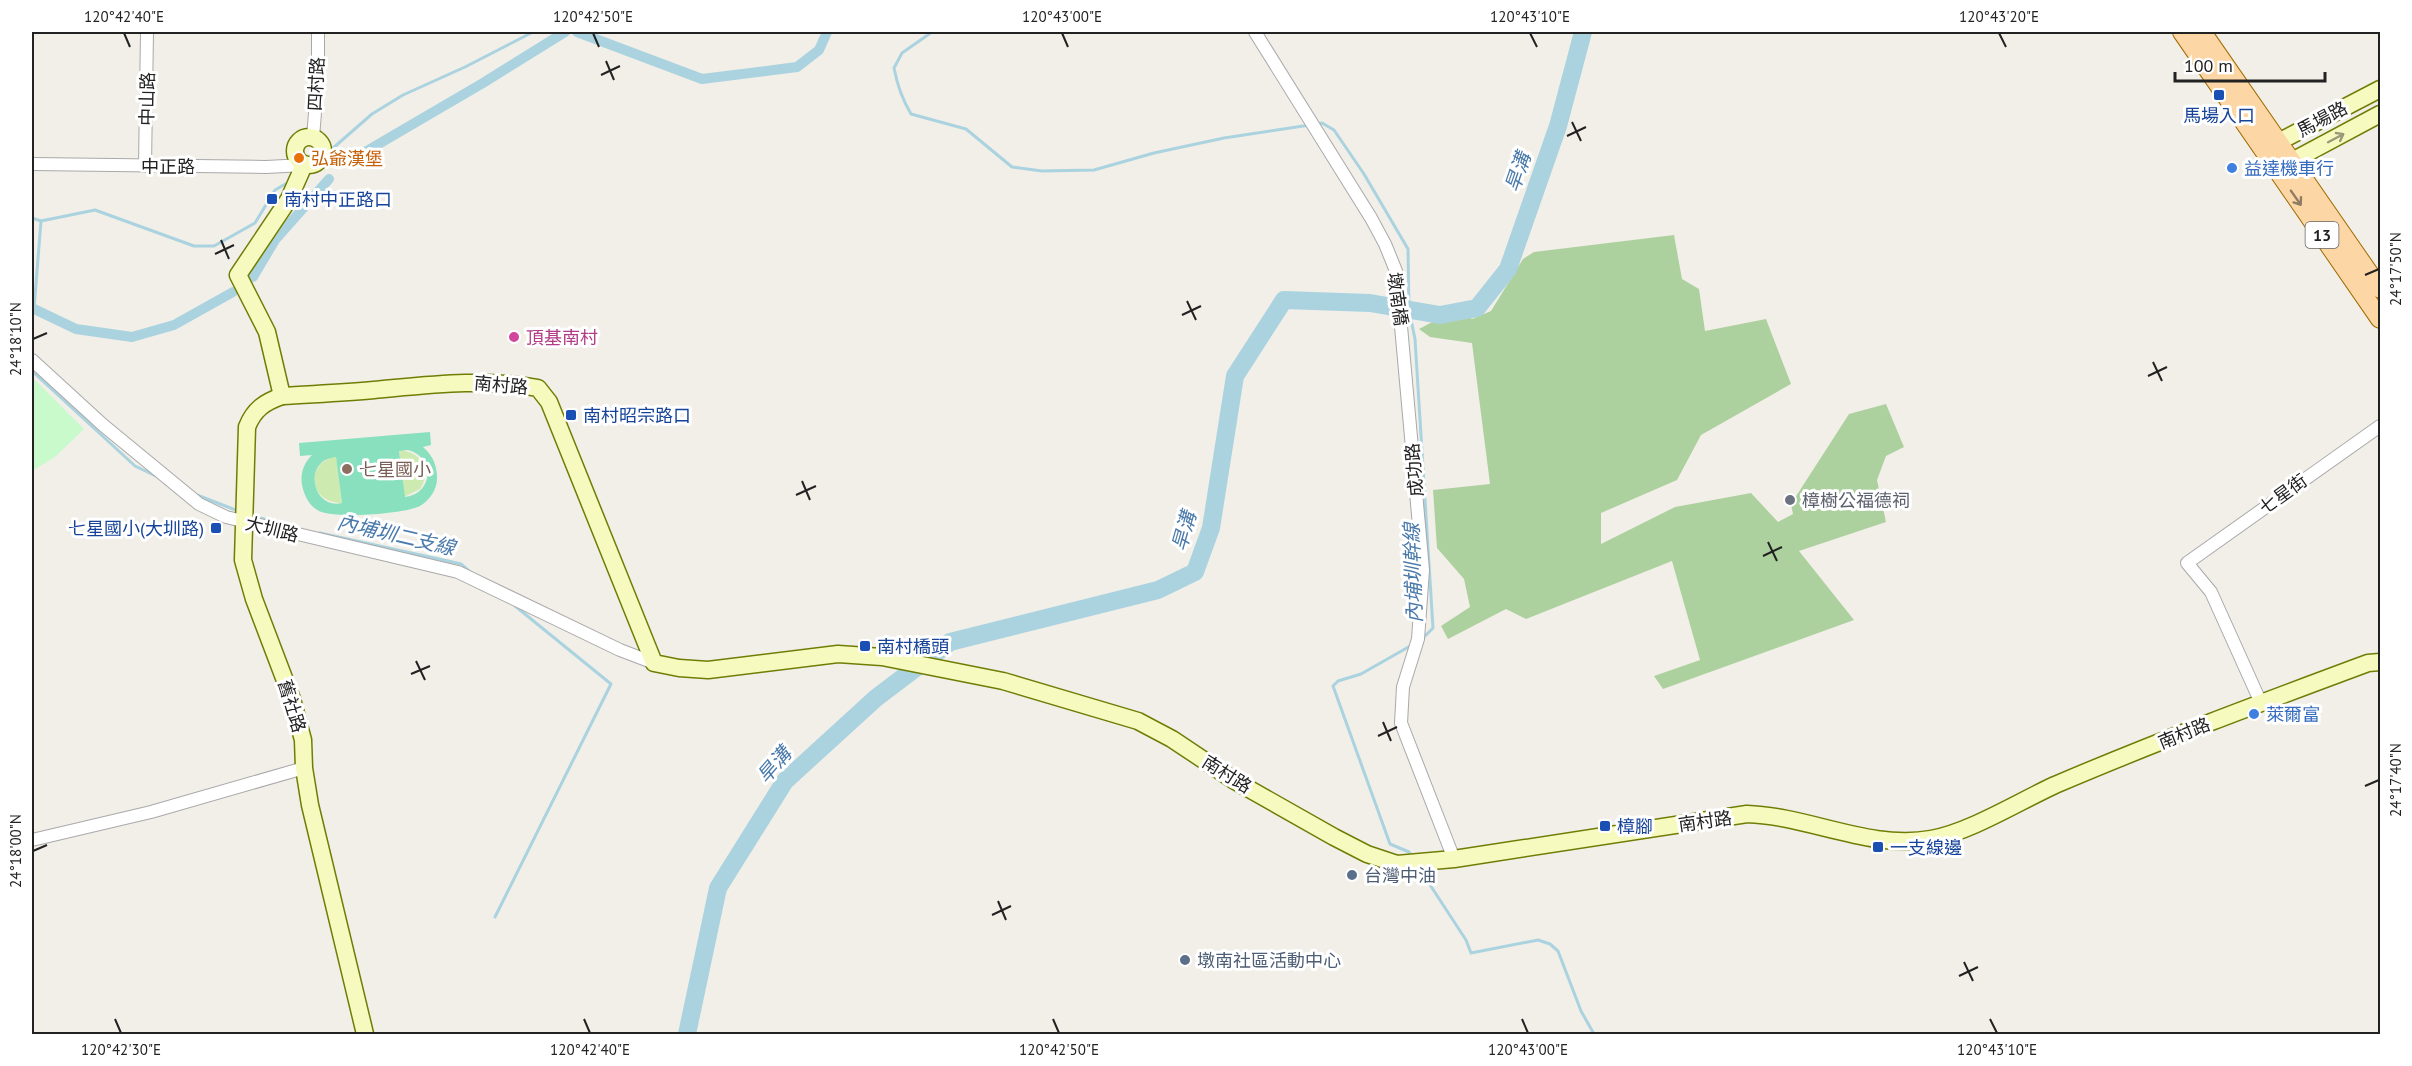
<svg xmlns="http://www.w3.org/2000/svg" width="2412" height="1066" viewBox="0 0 2412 1066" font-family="'PT Sans','Noto Sans TC',sans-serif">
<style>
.grass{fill:#cdebb0}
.forest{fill:#add19e}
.park{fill:#c8facc}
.pitch{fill:#88e0be;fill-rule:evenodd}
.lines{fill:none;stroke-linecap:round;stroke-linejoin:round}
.stream{stroke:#aad3df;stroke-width:3}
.canal{stroke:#aad3df;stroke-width:10}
.river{stroke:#aad3df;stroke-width:18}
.street-casing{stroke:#a9a9a9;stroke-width:14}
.secondary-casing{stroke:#707d05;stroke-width:19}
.primary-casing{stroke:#a06b00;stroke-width:20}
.street{stroke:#fff;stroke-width:12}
.secondary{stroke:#f7fabf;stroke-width:16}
.primary{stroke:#fcd6a4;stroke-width:18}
.oneway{stroke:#979978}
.oneway2{stroke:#8f7c63}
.ticks{fill:none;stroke:#222;stroke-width:2}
.transit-dot{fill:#1a4fb4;stroke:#fff;stroke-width:2}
.food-dot{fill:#e8710a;stroke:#fff;stroke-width:2}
.shop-dot{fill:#3f7fe0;stroke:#fff;stroke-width:2}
.hotel-dot{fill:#d1479c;stroke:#fff;stroke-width:2}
.education-dot{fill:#8d6e63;stroke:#fff;stroke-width:2}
.worship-dot{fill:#6b7280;stroke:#fff;stroke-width:2}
.service-dot{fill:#5c6f8a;stroke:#fff;stroke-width:2}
.labels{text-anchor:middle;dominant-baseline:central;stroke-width:6;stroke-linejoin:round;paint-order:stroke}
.shield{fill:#fff;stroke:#646464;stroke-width:1.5}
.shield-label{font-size:16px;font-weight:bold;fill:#222}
.street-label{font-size:18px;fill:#222;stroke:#fff}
.transit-label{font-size:18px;fill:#164399;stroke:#fff;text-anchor:start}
.food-label{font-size:18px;fill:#c56008;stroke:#fff;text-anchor:start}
.shop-label{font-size:18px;fill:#366cbe;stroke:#fff;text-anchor:start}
.hotel-label{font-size:18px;fill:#b23c85;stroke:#fff;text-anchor:start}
.education-label{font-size:18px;fill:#785e54;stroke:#fff;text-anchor:start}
.worship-label{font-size:18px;fill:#5b616d;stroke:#fff;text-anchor:start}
.service-label{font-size:18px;fill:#4e5e75;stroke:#fff;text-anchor:start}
.water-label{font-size:20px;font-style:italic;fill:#4a7aab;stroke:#fff}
.neatline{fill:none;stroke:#222;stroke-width:2}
.ticks-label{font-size:15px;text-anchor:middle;fill:#222}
</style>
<rect width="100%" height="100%" fill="#f2efe9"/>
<g class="grass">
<path d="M 399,450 C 422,452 432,470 420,489 L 404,497 Z"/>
<path d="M 336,456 L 342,503 C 309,503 304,464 336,456 Z"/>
</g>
<polygon class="forest" points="1674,235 1682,279 1699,289 1705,331 1766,319 1791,384 1701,435 1677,480 1601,513 1601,544 1675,507 1751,493 1778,522 1793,514 1791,504 1849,414 1886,404 1904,447 1886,456 1877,480 1886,522 1799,551 1854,620 1663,689 1654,676 1700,660 1672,561 1526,619 1506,609 1448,639 1441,626 1470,607 1464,579 1437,548 1433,490 1490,484 1472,343 1430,337 1419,329 1457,309 1472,319 1491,311 1523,259 1534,252"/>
<polygon class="park" points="32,377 84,429 55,457 32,471"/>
<path class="pitch" d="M 430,432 L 431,445 L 423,447 C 432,455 436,463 437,475 C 438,488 431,499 420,506 C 405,514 334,519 319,511 C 309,506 304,495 302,485 C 300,473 304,463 312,455 L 300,456 L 299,443 ZM 408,450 C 436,457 433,494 405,497 L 399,451 ZM 336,457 L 342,503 C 312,510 302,460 336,457 Z"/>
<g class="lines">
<g class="stream">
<path d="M 932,32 L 902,53 L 894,68 C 897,84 902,99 911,114 L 966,129 L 1012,167 L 1042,171 L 1094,170 L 1154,153 L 1224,138 L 1310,125"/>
<polyline points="1317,124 1322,123 1334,130 1364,174 1408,249 1409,310 1415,339 1433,628 1421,640"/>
<polyline points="309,169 372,114 403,95 465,67 533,32"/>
<polyline points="32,218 41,221 95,210 194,246 214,246 255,223 275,190 289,182"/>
<polyline points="34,309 41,221"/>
<polyline points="32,371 135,466 158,477"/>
<polyline points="197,495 238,511"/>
<polyline points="250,515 278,523"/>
<polyline points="320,533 448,561 461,564 469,571"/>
<polyline points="1412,857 1409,852 1390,844 1333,686 1338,681 1361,674 1412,645"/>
<polyline points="1419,868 1466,940 1471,953 1538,940 1550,944 1558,951 1581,1011 1594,1034"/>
<polyline points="495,917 611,684 515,606"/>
</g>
<g class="canal">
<polyline points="577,32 702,79 797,67 819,50 827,32"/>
<polyline points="353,159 483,83 565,32"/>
<polyline points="253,277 275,240 329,179"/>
<polyline points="32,308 76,329 132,337 174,325 233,292"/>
</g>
<polyline class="river" points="687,1034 718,888 785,781 876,698 950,642 1158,590 1195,572 1211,528 1235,376 1284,300 1370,303 1440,315 1477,308 1508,269 1558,126 1583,32"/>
<g class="street-casing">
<g id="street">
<polyline points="1255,32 1371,218 1385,244 1396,271 1423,570 1418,639 1403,687 1401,723 1454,859"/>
<polyline points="313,137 318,77 318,32"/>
<polyline points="32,164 266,167 304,165"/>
<polyline points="145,166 147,32"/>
<polyline points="32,360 103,425 199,504 226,517 458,572 620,650 654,663"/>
<polyline points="2261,703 2211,592 2187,563 2380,426"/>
<polyline points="32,840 151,812 304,768"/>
</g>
</g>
<g class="secondary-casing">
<g id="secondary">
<circle cx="309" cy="151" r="14"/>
<polyline points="2267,148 2380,89"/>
<path d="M 304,165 L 289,199 L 238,275 L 267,332 L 282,396 C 312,394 343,393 374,390 C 429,385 483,378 538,388 L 549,402 L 654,663 L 679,668 L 708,670 L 838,654 L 882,657 L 1003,681 L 1138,721 L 1172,739 L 1235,781 L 1334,837 L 1367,854 L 1397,864 L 1454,859 L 1747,814 C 1809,816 1869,850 1931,839 C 1970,832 2018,802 2055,785 C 2158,741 2263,702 2368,663 L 2380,662"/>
<polyline points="2281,167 2380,114"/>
<path d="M 282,396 C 265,402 254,409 247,427 L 243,560 L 254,599 L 292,699 L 303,740 L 304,768 L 310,805 L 365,1034"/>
</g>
</g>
<g class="primary-casing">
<g id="primary">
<polyline points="2182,32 2380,319"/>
<polyline points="2202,32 2380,289"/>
</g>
</g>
<use href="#street" class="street"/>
<use href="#secondary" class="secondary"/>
<use href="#primary" class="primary"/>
</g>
<defs><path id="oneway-shaft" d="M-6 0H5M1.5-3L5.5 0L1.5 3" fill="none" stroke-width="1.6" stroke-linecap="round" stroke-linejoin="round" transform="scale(1.5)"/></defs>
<use class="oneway" href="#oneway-shaft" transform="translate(2336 138) rotate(-28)"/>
<use class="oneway2" href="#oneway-shaft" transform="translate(2296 198) rotate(55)"/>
<path class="ticks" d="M 124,33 L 130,47M 593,33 L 599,47M 1062,33 L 1068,47M 1530,33 L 1537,47M 1999,33 L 2006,47M 606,61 L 614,80M 601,75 L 620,66M 1572,122 L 1581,141M 1567,136 L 1586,127M 221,240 L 229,259M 215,254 L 234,245M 2365,275 L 2379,269M 1187,301 L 1196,320M 1182,315 L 1201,306M 33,339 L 47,333M 2153,362 L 2162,381M 2148,376 L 2167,367M 802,481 L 810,500M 796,495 L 816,486M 1768,542 L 1777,561M 1763,556 L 1782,547M 416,661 L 425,680M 411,674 L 430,666M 1383,722 L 1391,741M 1378,736 L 1397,727M 2365,786 L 2379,780M 33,851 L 47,845M 998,901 L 1006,920M 992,915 L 1011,906M 1964,962 L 1973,981M 1959,976 L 1978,967M 115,1019 L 121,1033M 584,1019 L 590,1033M 1053,1019 L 1059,1033M 1522,1019 L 1528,1033M 1990,1019 L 1997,1033"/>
<g class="transit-dot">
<rect x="2213" y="89" width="12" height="12" rx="3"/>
<rect x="266" y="193" width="12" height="12" rx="3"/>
<rect x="565" y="409" width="12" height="12" rx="3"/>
<rect x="210" y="522" width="12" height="12" rx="3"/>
<rect x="859" y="640" width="12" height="12" rx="3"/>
<rect x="1599" y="820" width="12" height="12" rx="3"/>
<rect x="1872" y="841" width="12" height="12" rx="3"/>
</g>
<circle class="food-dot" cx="299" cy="158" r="6"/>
<g class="shop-dot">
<circle cx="2232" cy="168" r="6"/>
<circle cx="2254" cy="714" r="6"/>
</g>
<circle class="hotel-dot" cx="514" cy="337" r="6"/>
<circle class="education-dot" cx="347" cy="469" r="6"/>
<circle class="worship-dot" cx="1790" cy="500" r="6"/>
<g class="service-dot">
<circle cx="1352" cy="875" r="6"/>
<circle cx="1185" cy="960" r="6"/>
</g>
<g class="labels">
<rect class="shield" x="2305.5" y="222" width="33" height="26" rx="4.5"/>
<g class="shield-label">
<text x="2322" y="235">13</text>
</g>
<g class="street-label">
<text transform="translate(316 84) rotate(-87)">四村路</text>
<text transform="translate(147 99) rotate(-89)">中山路</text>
<text transform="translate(2322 119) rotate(-28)">馬場路</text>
<text x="168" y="166">中正路</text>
<text transform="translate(1398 299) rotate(82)">墩南橋</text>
<text transform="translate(501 385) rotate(5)">南村路</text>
<text transform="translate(1414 470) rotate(-95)">成功路</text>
<text transform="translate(2283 494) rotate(-36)">七星街</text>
<text transform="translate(272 529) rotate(14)">大圳路</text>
<text transform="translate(292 706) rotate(73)">舊社路</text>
<text transform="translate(2184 733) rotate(-22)">南村路</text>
<text transform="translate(1227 774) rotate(32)">南村路</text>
<text transform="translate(1705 821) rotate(-8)">南村路</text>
</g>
<g class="transit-label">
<text x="2219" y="115" text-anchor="middle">馬場入口</text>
<text x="284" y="199">南村中正路口</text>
<text x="583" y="415">南村昭宗路口</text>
<text x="204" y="528" text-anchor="end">七星國小(大圳路)</text>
<text x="877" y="646">南村橋頭</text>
<text x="1617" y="826">樟腳</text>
<text x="1890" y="847">一支線邊</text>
</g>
<g class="food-label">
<text x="311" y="158">弘爺漢堡</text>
</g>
<g class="shop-label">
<text x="2244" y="168">益達機車行</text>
<text x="2266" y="714">萊爾富</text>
</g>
<g class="hotel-label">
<text x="526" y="337">頂基南村</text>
</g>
<g class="education-label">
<text x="359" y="469">七星國小</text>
</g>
<g class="worship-label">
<text x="1802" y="500">樟樹公福德祠</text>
</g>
<g class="service-label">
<text x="1364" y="875">台灣中油</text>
<text x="1197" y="960">墩南社區活動中心</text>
</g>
<g class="water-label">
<text transform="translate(1518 172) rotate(-71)">旱溝</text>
<text transform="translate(1184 531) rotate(-74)">旱溝</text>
<text transform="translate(396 535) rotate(13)">內埔圳二支線</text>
<text transform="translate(1413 573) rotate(-92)">內埔圳幹線</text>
<text transform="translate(774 765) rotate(-49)">旱溝</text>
</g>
</g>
<rect width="2412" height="1066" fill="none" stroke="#ffffff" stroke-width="66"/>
<path d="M2175 72v9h150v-9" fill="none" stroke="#222222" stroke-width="3"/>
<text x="2184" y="72" font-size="18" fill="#222222" stroke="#ffffff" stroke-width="4.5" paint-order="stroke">100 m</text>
<rect x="33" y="33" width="2346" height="1000" class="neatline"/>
<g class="ticks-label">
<text x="124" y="22">120°42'40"E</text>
<text x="593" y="22">120°42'50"E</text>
<text x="1062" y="22">120°43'00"E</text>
<text x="1530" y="22">120°43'10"E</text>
<text x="1999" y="22">120°43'20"E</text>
<text transform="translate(2396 269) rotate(-90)" y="5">24°17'50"N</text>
<text transform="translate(16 339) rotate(-90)" y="5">24°18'10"N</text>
<text transform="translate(2396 780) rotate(-90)" y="5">24°17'40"N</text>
<text transform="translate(16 851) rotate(-90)" y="5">24°18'00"N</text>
<text x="121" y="1055">120°42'30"E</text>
<text x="590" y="1055">120°42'40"E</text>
<text x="1059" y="1055">120°42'50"E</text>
<text x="1528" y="1055">120°43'00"E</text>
<text x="1997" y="1055">120°43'10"E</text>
</g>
</svg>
